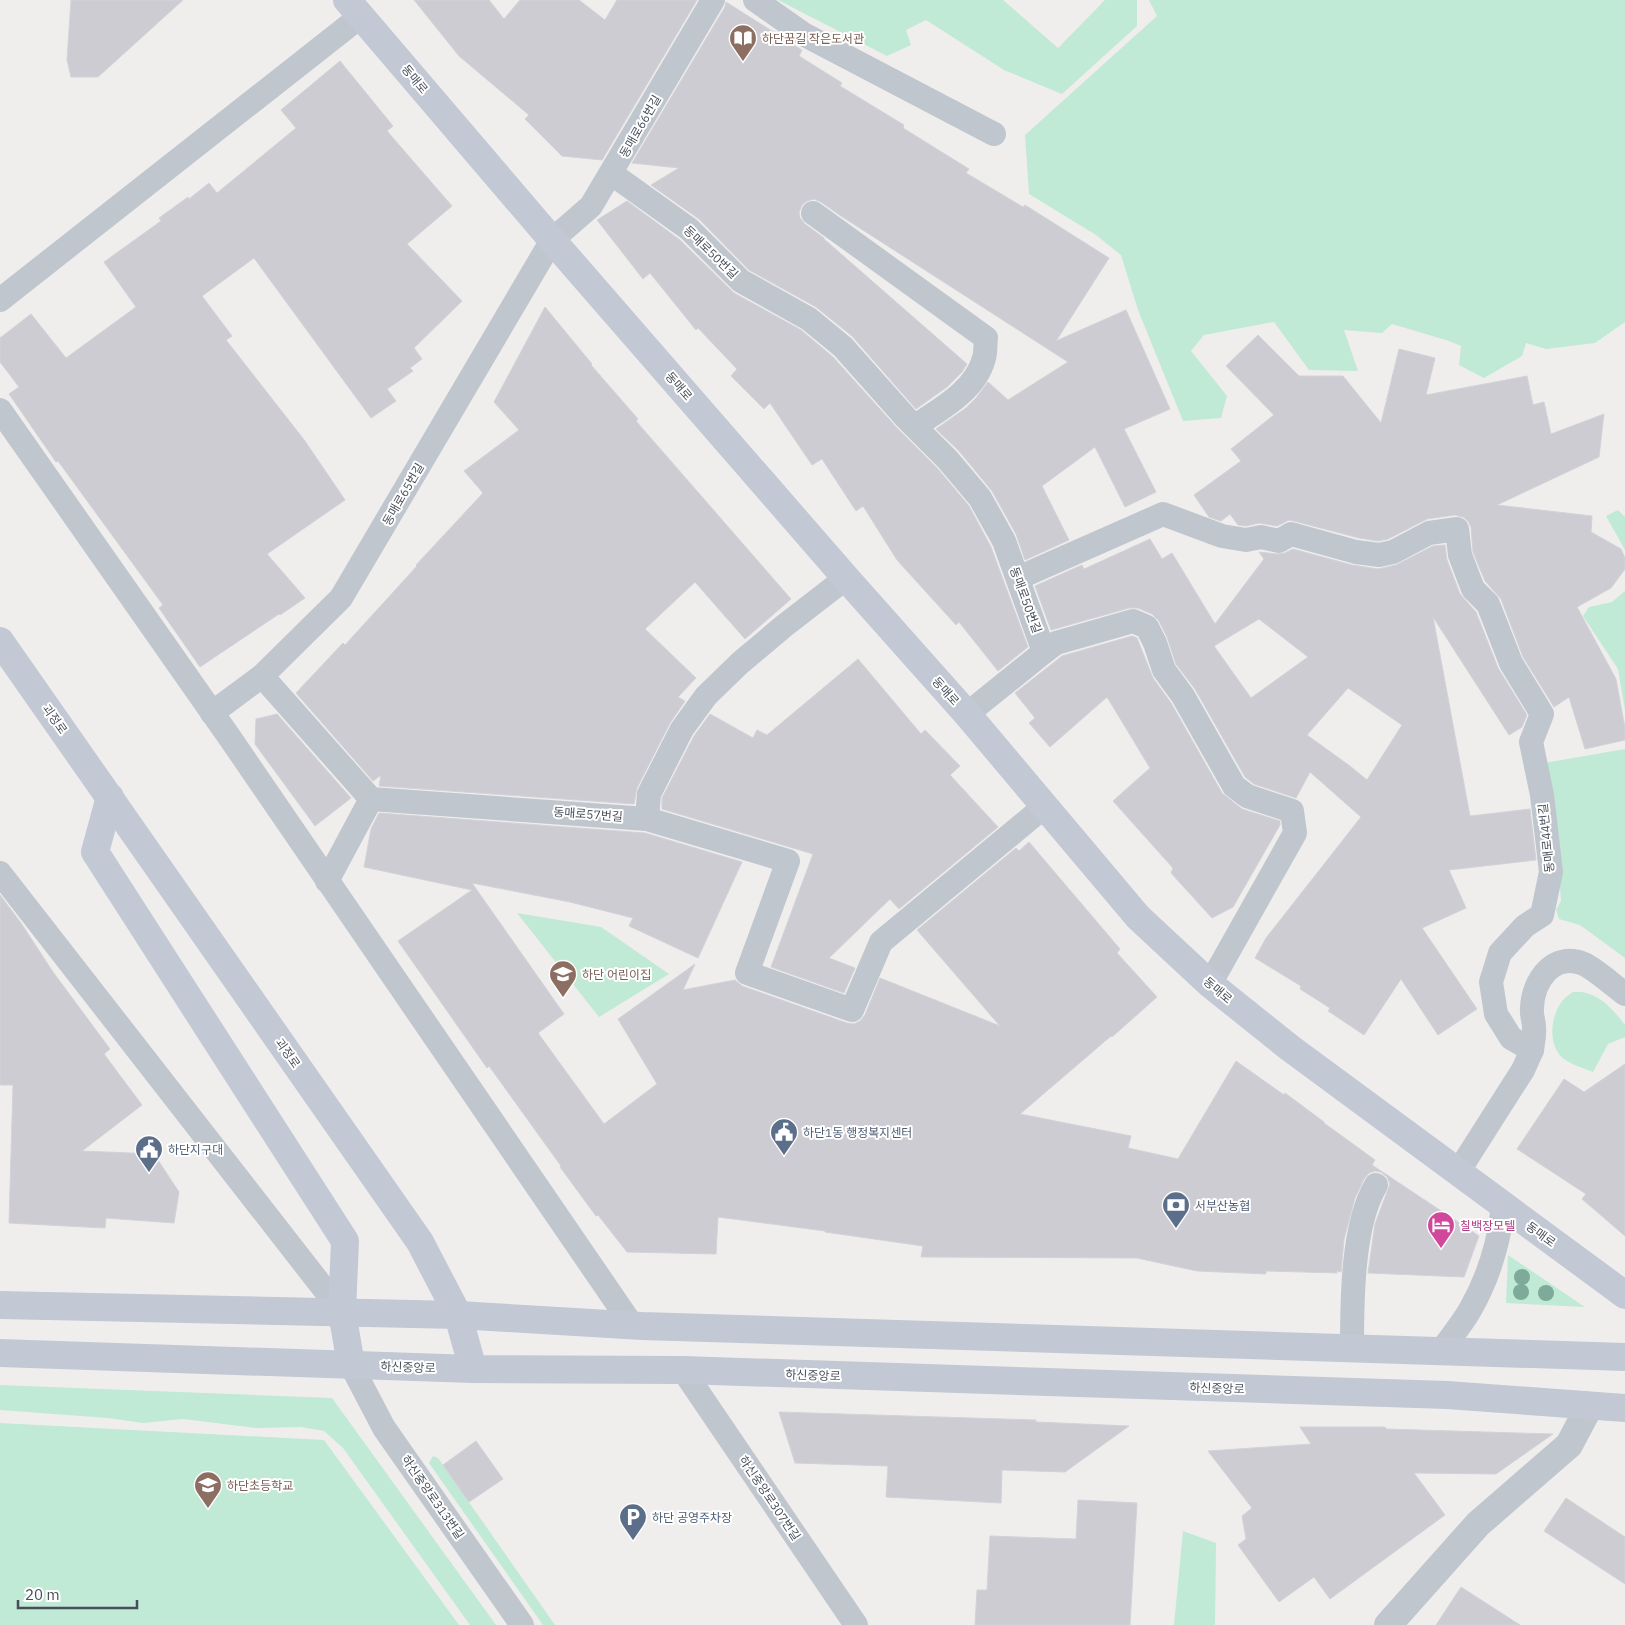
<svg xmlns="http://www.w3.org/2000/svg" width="1625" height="1625" viewBox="0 0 1625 1625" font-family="'IBM Plex Sans','Noto Sans KR',sans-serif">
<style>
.green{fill:#c0e9d6}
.building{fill:#ccccd2;stroke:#d2d3d8;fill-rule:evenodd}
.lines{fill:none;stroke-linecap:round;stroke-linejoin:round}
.lane{stroke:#c0c6ce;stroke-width:24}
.street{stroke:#c0c6ce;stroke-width:28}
.secondary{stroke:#c2c8d4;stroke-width:28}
.tree{fill:#7eaa99}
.labels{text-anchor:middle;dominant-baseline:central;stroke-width:4;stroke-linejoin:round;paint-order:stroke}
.education-label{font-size:12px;fill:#785e54;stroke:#fff;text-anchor:start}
.street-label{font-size:12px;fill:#484e59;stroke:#fff}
.service-label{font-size:12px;fill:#4e5e75;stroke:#fff;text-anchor:start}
.hotel-label{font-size:12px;fill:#b23c85;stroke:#fff;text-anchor:start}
</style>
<rect width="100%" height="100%" fill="#f0eeed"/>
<g class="green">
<polygon points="778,0 1003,0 1058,48 1105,0 1137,0 1137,26 1062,94 1004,70 926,20 906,30 911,45 887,56"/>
<polygon points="1149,0 1625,0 1625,322 1595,343 1546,349 1526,343 1522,356 1484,378 1459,365 1461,346 1449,341 1392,324 1382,333 1344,330 1358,371 1309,370 1274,322 1204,335 1191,351 1227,396 1221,418 1183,421 1138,310 1121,255 1096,235 1029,194 1025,135 1157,16"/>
<polygon points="1618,510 1625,517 1625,550 1606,516"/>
<polygon points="1625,591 1625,710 1618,669 1583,616 1589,607 1612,602"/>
<polygon points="1625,749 1625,958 1580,925 1559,919 1556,910 1561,901 1560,887 1544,763"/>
<polygon points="517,913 601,927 669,974 599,1017"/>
<path d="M 1573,992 C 1596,990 1612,1008 1625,1025 L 1625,1037 L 1608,1044 L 1593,1072 C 1584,1068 1572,1065 1564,1059 C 1547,1046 1550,1014 1564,999 C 1566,996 1570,994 1573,992 Z"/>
<polygon points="1508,1255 1585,1307 1506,1303"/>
<polygon points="0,1385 332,1398 496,1625 470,1625 343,1448 324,1431 301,1427 257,1428 183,1419 143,1423 108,1418 0,1410"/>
<polygon points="0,1423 324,1440 459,1625 0,1625"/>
<polygon points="433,1456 438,1458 555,1625 543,1625 429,1463"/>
<polygon points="1183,1531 1216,1543 1215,1625 1174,1625"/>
</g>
<g class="building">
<polygon points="71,0 183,0 98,77 71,77 67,60"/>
<polygon points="414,0 489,0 504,19 520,0 579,0 605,20 617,0 697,0 602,160 562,156 525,119 529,115 459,56"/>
<polygon points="726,2 802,50 799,56 842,83 840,86 904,125 903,128 969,169 966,173 1023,207 1025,205 1109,258 1056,341 1126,310 1170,409 1124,429 1156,492 1125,507 1095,447 1042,486 1069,540 1025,560 1016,534 992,491 959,451 936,429 966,408 976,398 988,382 1008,400 1068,362 841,216 821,202 814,199 807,201 802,205 799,212 800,218 805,224 824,238 824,239 967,364 962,372 947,387 916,409 852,336 816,307 749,270 699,219 651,185 679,168 632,163 725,7"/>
<polygon points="340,61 393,126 387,131 452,206 407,244 462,301 414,348 422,359 410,368 413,371 387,389 396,401 371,418 254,258 202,296 232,336 226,340 305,441 345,500 267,554 305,598 280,615 279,614 200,667 159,608 163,605 58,461 56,462 9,394 19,387 0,362 0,338 31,314 66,358 136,307 104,262 161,221 159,218 188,197 189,199 209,183 217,193 296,128 281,110"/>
<polygon points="627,201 680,240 734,293 801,330 833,357 897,428 938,469 969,506 991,547 1028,647 998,671 959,622 956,625 897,560 863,506 856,511 822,459 812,465 770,403 764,409 731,376 737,369 698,328 696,330 650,273 643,279 597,220"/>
<polygon points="545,307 592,364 591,365 638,419 636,421 791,599 745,639 695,582 645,629 696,678 678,697 685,701 670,723 637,788 634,804 379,786 381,775 373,781 296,693 343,643 345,645 417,566 416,565 483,493 464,471 519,430 494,402"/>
<polygon points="1258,335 1299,376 1343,376 1381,423 1399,349 1435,358 1426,395 1527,376 1533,405 1544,402 1551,434 1604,414 1599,457 1497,505 1592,516 1591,532 1621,549 1625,558 1625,569 1611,588 1577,607 1616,679 1625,728 1625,740 1585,749 1569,697 1554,707 1523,657 1501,599 1485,581 1473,552 1471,527 1468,521 1463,517 1455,515 1427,519 1388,539 1378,541 1359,538 1294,521 1289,520 1277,526 1259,523 1246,526 1238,525 1230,514 1221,521 1209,517 1194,495 1241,461 1231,449 1274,415 1226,366"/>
<path d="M 1150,539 L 1162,559 L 1172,553 L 1215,624 L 1264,559 L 1259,552 L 1277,554 L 1285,553 L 1293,549 L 1352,565 L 1378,569 L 1396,565 L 1433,546 L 1445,545 L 1447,560 L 1460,594 L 1476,612 L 1498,668 L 1527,715 L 1522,727 L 1509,735 L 1433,617 L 1470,816 L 1530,809 L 1536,860 L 1449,870 L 1466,908 L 1422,928 L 1477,1009 L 1438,1035 L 1401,979 L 1364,1035 L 1328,1011 L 1330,1008 L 1300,989 L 1301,986 L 1255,958 L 1266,938 L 1361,817 L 1310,772 L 1296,798 L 1254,784 L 1245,777 L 1195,689 L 1176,664 L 1167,637 L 1159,621 L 1152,614 L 1138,608 L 1129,608 L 1051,630 L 1035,586 L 1082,565 L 1084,569 ZM 1259,619 L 1308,657 L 1251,698 L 1214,646 ZM 1348,688 L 1402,725 L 1367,780 L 1350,766 L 1307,735 Z"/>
<polygon points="1132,636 1137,638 1153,678 1171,703 1222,793 1242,809 1280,821 1280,825 1233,907 1212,918 1171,873 1173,868 1113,801 1150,768 1107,697 1050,747 1029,723 1035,718 1015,693 1062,656"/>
<polygon points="858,659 921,734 925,730 960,766 950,775 998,827 899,909 890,899 829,958 855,968 844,993 771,967 813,854 662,809 662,798 694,736 710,714 753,738 757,730 767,735"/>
<polygon points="277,714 351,798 315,826 255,744 256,719"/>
<polygon points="379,813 645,833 742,862 698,958 629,926 633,918 570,902 472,883 564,1014 538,1033 604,1124 657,1084 618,1019 695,964 683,990 735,980 742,986 847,1023 854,1024 860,1021 865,1015 880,978 1000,1026 917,930 1016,848 1019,851 1029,842 1120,949 1117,953 1157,997 1112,1037 1111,1036 1020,1114 1131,1136 1128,1148 1178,1159 1236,1061 1284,1095 1285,1093 1324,1122 1324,1123 1375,1160 1372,1165 1479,1236 1464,1277 1368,1273 1375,1224 1390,1184 1387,1177 1381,1172 1375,1171 1369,1173 1364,1179 1355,1198 1344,1239 1341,1272 1337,1271 1337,1273 1266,1271 1266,1274 1197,1271 1137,1258 921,1257 923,1246 825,1232 825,1231 718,1217 716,1254 627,1252 598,1215 596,1216 560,1167 561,1166 489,1066 487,1068 398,941 472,890 364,867 371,829"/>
<polygon points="0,895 21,923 53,972 110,1049 104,1054 142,1105 82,1151 154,1154 179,1192 174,1223 106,1218 105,1228 9,1223 13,1085 0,1085"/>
<polygon points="1625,1064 1625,1236 1582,1199 1586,1194 1517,1149 1564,1079 1584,1092"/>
<polygon points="779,1412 1036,1420 1036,1422 1129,1426 1065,1472 1002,1470 1001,1503 886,1497 888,1466 795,1463"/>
<polygon points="1300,1427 1385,1427 1386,1429 1553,1434 1496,1474 1414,1473 1445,1515 1330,1599 1314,1577 1279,1602 1238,1545 1246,1539 1242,1516 1252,1508 1208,1451 1311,1444"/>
<polygon points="476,1441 503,1479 469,1502 443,1465"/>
<polygon points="1566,1498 1625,1537 1625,1584 1544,1531"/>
<polygon points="1078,1500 1137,1503 1130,1625 975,1625 977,1590 987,1590 990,1536 1076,1539"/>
<polygon points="1461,1587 1520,1625 1436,1625"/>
</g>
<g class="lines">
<g class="lane">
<polyline points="755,0 805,35 994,134"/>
<polyline points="612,174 689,229 741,281 809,319 843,347 907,419 948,460 980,498 1004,541 1044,652 1056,643 1133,621 1147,627 1155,643 1164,670 1183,696 1234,786 1247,796 1292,811 1295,833 1210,984"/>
<path d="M 813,213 L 986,338 C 985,344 986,352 984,358 C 976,390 941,409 915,426"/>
<polyline points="0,300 361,16"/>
<polyline points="0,410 230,738 632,1325"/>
<polyline points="1018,578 1163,514 1222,536 1246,540 1261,537 1279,541 1291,534 1356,552 1379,555 1393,552 1429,533 1457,529 1460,555 1473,589 1488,604 1511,663 1542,714 1531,742 1542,795 1551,872 1542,915 1525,926 1500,953 1491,982 1496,1014 1511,1038 1532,1050 1523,1070 1458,1172"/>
<polyline points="262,676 371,799 647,819 649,794 682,729 706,696 740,663 784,626 846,578"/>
<polyline points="212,713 262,676 341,598 552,240 591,206 713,0"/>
<polyline points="967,714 1044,652"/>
<polyline points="647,819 788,861 747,973 852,1010 881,942 1045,806"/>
<polyline points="0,873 342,1312"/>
<polyline points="327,881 371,799"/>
<path d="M 1532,1050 C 1533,1043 1535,1035 1534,1027 C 1534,1021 1531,1014 1532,1008 C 1533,981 1553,951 1584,964 C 1595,969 1614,986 1625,994"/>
<path d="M 1352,1348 C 1352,1302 1352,1225 1376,1185"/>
<path d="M 1441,1351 C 1451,1337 1462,1324 1470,1310 C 1489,1277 1499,1243 1503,1206"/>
<polyline points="351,1365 384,1428 522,1625"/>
<polyline points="683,1370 856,1625"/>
</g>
<polyline class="street" points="1388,1625 1478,1524 1569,1445 1587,1411 1585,1405"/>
<g class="secondary">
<polyline points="347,0 552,240 846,578 967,714 1138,917 1210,984 1290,1048 1625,1295"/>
<polyline points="0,641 420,1242 458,1315 473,1369"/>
<polyline points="110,797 95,852 345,1241 342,1312 351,1365"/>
<polyline points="0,1305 458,1315 642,1326 1625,1357"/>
<polyline points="0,1353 473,1369 683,1370 1447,1395 1625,1408"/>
</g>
</g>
<g class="tree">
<circle cx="1522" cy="1277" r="8"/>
<circle cx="1521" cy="1292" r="8"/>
<circle cx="1546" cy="1293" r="8"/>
</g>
<defs>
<g id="library-pin" transform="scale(1.4375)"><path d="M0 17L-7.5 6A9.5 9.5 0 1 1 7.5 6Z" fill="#8d6e63" stroke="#fff"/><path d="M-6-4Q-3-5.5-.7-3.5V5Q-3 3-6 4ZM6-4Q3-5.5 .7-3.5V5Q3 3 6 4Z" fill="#fff"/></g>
<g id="school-pin" transform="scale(1.4375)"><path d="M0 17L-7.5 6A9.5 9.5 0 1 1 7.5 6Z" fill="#8d6e63" stroke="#fff"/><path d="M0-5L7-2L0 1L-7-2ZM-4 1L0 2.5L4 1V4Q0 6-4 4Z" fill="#fff"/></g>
<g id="civic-pin" transform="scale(1.4375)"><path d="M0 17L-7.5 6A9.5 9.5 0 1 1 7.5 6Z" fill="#5c6f8a" stroke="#fff"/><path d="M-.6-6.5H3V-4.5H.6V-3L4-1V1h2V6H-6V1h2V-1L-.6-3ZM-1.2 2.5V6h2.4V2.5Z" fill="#fff"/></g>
<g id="bank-pin" transform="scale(1.4375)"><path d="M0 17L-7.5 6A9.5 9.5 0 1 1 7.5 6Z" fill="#5c6f8a" stroke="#fff"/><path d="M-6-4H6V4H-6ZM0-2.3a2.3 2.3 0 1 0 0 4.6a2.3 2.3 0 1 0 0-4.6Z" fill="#fff"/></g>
<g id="hotel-pin" transform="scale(1.4375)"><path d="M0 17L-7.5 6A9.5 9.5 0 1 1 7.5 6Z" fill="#d1479c" stroke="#fff"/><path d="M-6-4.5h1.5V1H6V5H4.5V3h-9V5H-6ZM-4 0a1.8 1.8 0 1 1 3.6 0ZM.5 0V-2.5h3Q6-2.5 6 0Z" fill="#fff"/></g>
<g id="parking-pin" transform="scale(1.4375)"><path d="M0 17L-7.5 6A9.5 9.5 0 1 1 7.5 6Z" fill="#5c6f8a" stroke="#fff"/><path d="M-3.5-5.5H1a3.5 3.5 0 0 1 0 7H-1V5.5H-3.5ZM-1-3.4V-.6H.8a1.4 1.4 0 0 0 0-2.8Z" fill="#fff"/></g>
</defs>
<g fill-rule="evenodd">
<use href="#library-pin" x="743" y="38"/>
<use href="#school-pin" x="563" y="974"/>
<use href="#civic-pin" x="784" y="1132"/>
<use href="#civic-pin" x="149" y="1149"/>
<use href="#bank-pin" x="1176" y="1205"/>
<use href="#hotel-pin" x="1441" y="1225"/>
<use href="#school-pin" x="208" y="1485"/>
<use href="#parking-pin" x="633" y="1517"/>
</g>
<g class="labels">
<g class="education-label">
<text x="762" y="38">하단꿈길 작은도서관</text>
<text x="582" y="974">하단 어린이집</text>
<text x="227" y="1485">하단초등학교</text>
</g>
<g class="street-label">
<text transform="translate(415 79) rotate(50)">동매로</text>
<text transform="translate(640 126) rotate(-60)">동매로66번길</text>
<text transform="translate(711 252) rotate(44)">동매로50번길</text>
<text transform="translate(679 386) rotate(49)">동매로</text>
<text transform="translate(403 494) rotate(-60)">동매로65번길</text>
<text transform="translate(1026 600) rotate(70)">동매로50번길</text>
<text transform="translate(946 691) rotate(48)">동매로</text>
<text transform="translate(55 719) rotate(55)">괴정로</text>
<text transform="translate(588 814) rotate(4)">동매로57번길</text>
<text transform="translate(1546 838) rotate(-96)">동매로44번길</text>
<text transform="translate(1218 990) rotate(40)">동매로</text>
<text transform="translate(288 1053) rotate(55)">괴정로</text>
<text transform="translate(1541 1234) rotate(36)">동매로</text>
<text transform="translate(408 1367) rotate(2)">하신중앙로</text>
<text transform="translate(813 1375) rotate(2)">하신중앙로</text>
<text transform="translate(1217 1388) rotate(2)">하신중앙로</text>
<text transform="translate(433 1497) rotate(55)">하신중앙로313번길</text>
<text transform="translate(770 1498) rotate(56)">하신중앙로307번길</text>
</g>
<g class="service-label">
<text x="803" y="1132">하단1동 행정복지센터</text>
<text x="168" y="1149">하단지구대</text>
<text x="1195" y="1205">서부산농협</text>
<text x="652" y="1517">하단 공영주차장</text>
</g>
<g class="hotel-label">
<text x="1460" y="1225">칠백장모텔</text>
</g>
</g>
<path d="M18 1600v8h119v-8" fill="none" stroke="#484e59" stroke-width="2.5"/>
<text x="25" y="1600" font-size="15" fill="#484e59" stroke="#ffffff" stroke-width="4" paint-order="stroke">20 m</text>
</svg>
